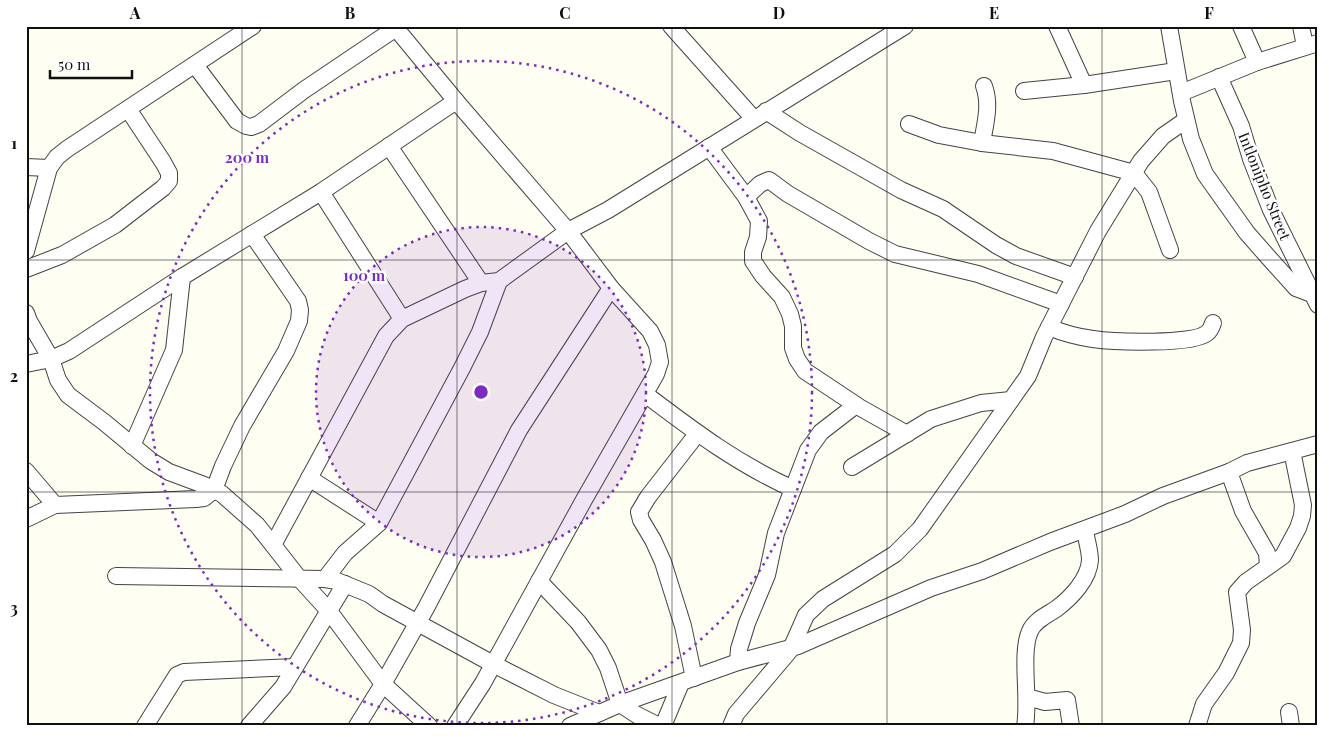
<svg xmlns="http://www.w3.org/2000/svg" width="1344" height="752" viewBox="0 0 1344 752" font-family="'Playfair Display',serif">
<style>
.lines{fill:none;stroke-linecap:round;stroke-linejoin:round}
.minor-casing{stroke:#434343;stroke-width:18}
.minor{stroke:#fff;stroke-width:16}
.grid{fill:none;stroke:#101010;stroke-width:1;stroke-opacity:0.55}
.ring{fill:none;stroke:#7b2cbf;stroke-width:2.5;stroke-dasharray:2.5 5}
.labels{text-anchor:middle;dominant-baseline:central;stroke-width:5;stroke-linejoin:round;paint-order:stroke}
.street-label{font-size:15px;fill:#101010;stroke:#fff}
.centre{fill:#7b2cbf;stroke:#fff;stroke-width:2.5}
.ring-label{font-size:15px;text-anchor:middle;font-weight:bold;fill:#7b2cbf;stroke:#fff;stroke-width:5;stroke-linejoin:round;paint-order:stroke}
.neatline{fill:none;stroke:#101010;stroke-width:2}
.grid-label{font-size:16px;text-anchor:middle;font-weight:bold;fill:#101010}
</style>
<rect width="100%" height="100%" fill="#fffef3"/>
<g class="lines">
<g class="minor-casing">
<g id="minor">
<polyline points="394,26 456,101 568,231 611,288 650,331 657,345 660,362 656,374 585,498 483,683 455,726"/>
<polyline points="671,26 754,119"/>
<polyline points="1057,26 1084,85"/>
<polyline points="1169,26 1182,101 1191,139 1205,174 1247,233 1269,258 1296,288 1312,294"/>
<polyline points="1241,26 1257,62"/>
<polyline points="1301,26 1305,46"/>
<polyline points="195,65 237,121 246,126 251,127 259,124 304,90 396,28"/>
<polyline points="1219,77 1241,126 1251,159 1271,210 1318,305"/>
<polyline points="1024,91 1084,85 1176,71"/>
<polyline points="1181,93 1257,62 1318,43"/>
<polyline points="766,111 800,133 901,190 943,209 996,245 1016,256 1075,277"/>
<polyline points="909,124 939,135 982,143 1053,151 1134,173 1149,192 1170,250"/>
<path d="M 982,143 C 985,124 991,105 984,86"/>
<polyline points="389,146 481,283"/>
<polyline points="709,147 746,197 759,221 758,237 753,252 753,261 763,276 782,297 790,314 793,326 793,348 797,359 805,371 859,407 907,434"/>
<polyline points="26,167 49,168"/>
<polyline points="321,192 402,319"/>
<polyline points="746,197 760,184 769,180 788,194 869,241 895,254 978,274 1061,304"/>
<polyline points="26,251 49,168 57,157 67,149 253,26"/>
<polyline points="26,269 62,255 115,225 163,188 169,181 169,173 163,162 128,109"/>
<polyline points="26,313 29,321 51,359 58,380 68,395 104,422 151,461 169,472 204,485 222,494 257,525 273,545"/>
<path d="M 1049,327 C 1063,333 1078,337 1093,339 C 1113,342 1194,345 1207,333 C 1210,331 1212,326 1213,323"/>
<polyline points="26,364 51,359 69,351 182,277 321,192 456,101"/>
<path d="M 645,394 C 694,431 736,463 793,489"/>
<polyline points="132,446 174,350 182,277"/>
<polyline points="852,467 931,419 981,403 1011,400"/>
<polyline points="26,471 55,505"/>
<polyline points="1229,472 1243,511 1267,553 1268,566"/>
<polyline points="309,478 379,523"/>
<polyline points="26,519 55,505 196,499 204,498 214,490 223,466 242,426 286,351 299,321 300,310 298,301 252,234"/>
<polyline points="116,576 325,579 337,581 369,594 383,604 493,664 554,695 599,713"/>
<polyline points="325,579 345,553 379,523 462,368 480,332 499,281"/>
<polyline points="539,581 578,622 599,650 608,668 620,704 637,715 659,726"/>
<polyline points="738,662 739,649 747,623 767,575 776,533 808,450 821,432 856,405"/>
<polyline points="694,678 683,626 663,562 653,540 641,520 639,512 648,497 697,434"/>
<polyline points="1027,697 1045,702 1067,700 1071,726"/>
<polyline points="1289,712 1291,726"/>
<polyline points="145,726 177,675 184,672 295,667"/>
<polyline points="249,726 283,687 345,584"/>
<polyline points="357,726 383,684 426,608 519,430 611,288"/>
<polyline points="429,726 383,684 329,611 298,577 273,545 386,336 402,319 465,289 481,283 499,281 568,231 608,210 905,26"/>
<polyline points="570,726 620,704 738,662 798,646 931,588 982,571 1050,542 1125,514 1163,496 1229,472 1247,463 1318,444"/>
<polyline points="663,726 681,683"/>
<polyline points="731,726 736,714 791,649 806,615 823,599 895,554 920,529 1028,376 1044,337 1098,231 1141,161 1163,136 1186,120"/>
<path d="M 1025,726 C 1030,699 1020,653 1030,631 C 1035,620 1047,615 1056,609 C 1071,598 1089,579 1090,560 C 1090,550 1086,539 1085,530"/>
<polyline points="1197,726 1204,704 1226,673 1241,643 1242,630 1237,592 1246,582 1283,556 1298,528 1302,516 1303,505 1292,451"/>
</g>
</g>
<use href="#minor" class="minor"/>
</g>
<path class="grid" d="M 242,26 L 242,726M 457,26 L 457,726M 672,26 L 672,726M 887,26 L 887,726M 1102,26 L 1102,726M 26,260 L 1318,260M 26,492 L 1318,492"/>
<circle cx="481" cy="392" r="165" fill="#7b2cbf" fill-opacity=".12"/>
<g class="ring">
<circle cx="481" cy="392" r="165"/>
<circle cx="481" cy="392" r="331"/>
</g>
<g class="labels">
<g class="street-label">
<text transform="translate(1265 186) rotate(68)">Intlonipho Street</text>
</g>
</g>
<circle cx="481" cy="392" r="8" class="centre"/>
<g class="ring-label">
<text x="247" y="163">200 m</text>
<text x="364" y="281">100 m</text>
</g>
<rect width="1344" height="752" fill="none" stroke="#ffffff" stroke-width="55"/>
<path d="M50 70v8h82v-8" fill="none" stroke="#101010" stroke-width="2.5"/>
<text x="58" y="70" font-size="15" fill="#101010" stroke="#ffffff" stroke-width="4" paint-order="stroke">50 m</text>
<rect x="28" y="28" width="1288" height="696" class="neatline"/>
<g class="grid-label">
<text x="135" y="19">A</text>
<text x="350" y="19">B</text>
<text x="565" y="19">C</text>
<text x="779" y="19">D</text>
<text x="994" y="19">E</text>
<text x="1209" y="19">F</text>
<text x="14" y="149">1</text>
<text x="14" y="382">2</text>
<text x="14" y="614">3</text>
</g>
</svg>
